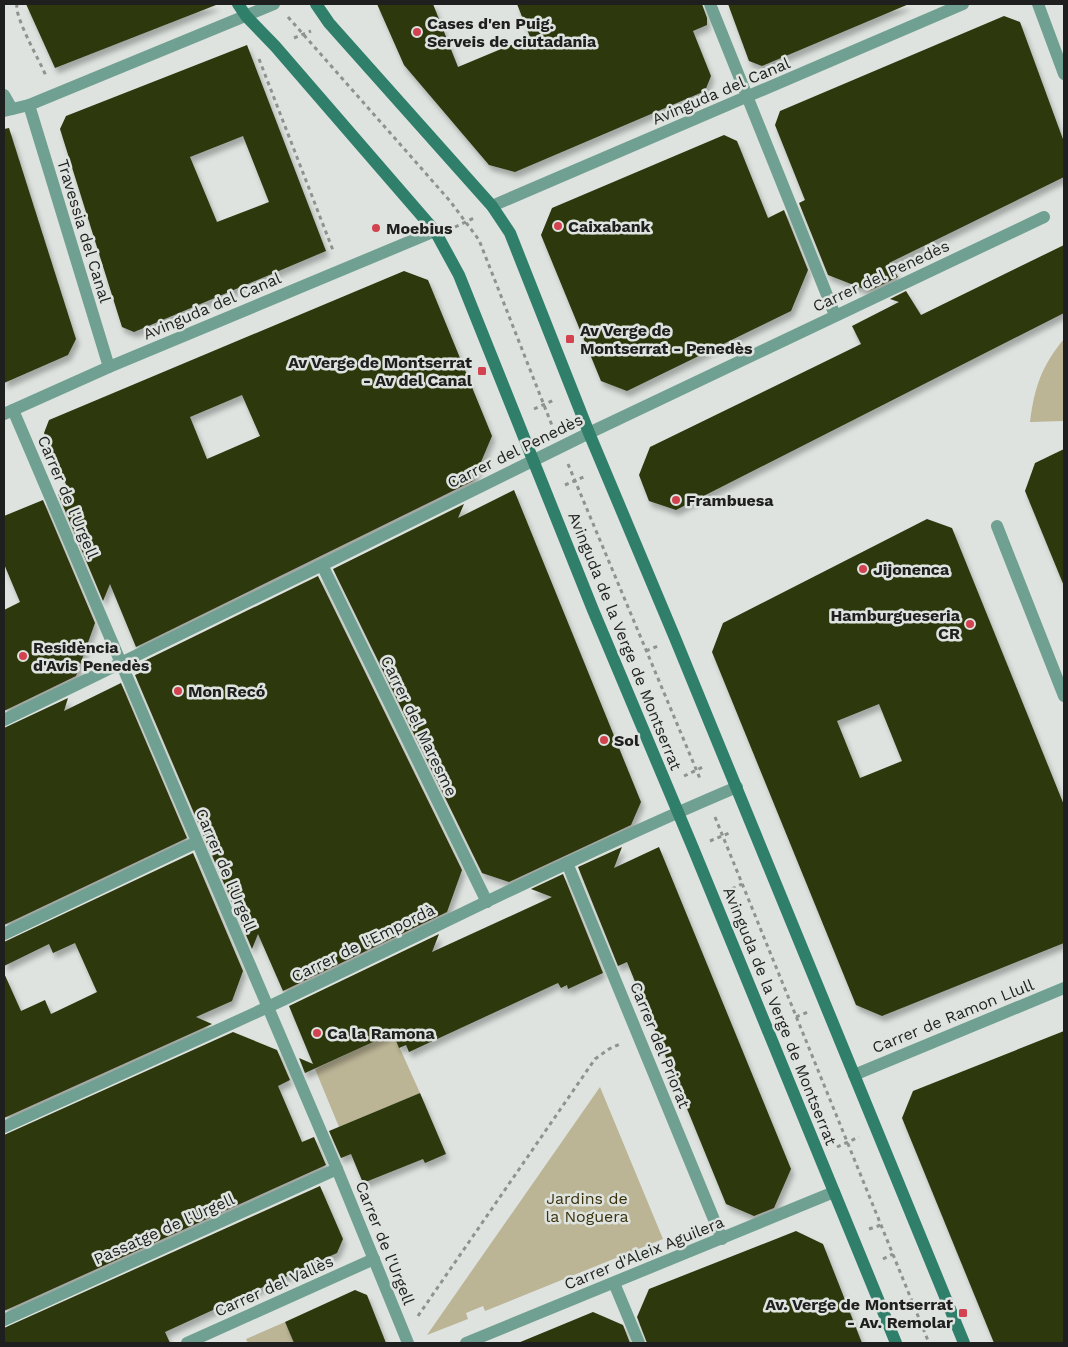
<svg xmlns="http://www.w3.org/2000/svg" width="1068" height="1347" viewBox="0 0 1068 1347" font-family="'Work Sans',sans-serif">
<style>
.green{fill:#bbb495}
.building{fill:#2d370e;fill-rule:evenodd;filter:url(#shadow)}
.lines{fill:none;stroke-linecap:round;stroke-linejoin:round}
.path{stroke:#8f9390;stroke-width:3;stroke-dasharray:4 4;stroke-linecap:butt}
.lane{stroke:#70a091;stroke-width:12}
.street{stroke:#70a091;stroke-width:12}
.secondary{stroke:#2f7f6a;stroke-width:12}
.poi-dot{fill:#d2424f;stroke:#dee3df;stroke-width:2}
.labels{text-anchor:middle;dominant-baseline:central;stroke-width:5;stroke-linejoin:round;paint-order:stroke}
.poi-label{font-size:16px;font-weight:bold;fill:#1e1f1e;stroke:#dee3df;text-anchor:start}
.street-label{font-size:16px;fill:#1e1f1e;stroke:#dee3df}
.park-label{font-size:16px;fill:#3a310a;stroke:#dee3df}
</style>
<defs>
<filter id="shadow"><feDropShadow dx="3" dy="5.5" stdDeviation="2.5" flood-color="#0004"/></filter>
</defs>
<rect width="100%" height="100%" fill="#dee3df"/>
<g class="green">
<path d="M 1064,339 L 1064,421 L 1030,422 C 1034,388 1042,365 1064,339 Z"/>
<polygon points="393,1033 420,1093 339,1127 315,1069"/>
<polygon points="600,1087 663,1239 485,1311 483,1306 466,1313 468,1319 427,1335"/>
<polygon points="285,1322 294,1343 248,1343 246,1339"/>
</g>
<g class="building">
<polygon points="26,4 216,4 216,5 55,68"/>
<polygon points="377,4 433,4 458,67 530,37 517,4 702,4 707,18 707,25 693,31 711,76 705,91 515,172 489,165 404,65"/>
<polygon points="728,4 909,4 762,66 749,61"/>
<polygon points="1004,16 1020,22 1064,142 1064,177 889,263 898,277 869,291 828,275 799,203 805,200 775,125 780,111"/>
<path d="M 247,45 L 326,251 L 134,332 L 122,327 L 60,129 L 66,116 ZM 243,136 L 269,202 L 217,222 L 190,157 Z"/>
<polygon points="9,128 76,339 68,355 4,383 4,129"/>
<polygon points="724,135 737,141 768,218 784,210 808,270 791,311 627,391 601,381 541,235 552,208"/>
<polygon points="1064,245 1064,313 676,510 649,501 639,475 650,447 861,344 852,326 899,302 890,299 906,291 921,315"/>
<path d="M 404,271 L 428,280 L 492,436 L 473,481 L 136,647 L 110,584 L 103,601 L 58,494 L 68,489 L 44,433 L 49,420 ZM 242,395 L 260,436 L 207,459 L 190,417 Z"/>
<polygon points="1064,449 1064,586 1025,491 1035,463"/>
<polygon points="514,490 641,802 631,825 509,882 482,873 333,569 464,504 458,518"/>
<polygon points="43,500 95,623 76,676 4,711 4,610 20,602 4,564 4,516"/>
<path d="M 927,519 L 952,528 L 1064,805 L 1064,943 L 882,1016 L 856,1005 L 712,652 L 723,623 ZM 879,704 L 902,761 L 860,778 L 837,721 Z"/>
<polygon points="318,576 462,870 447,912 283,991 258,934 252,949 135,675 146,670 142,662"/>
<polygon points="121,683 187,838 4,925 4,728 68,698 64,711"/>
<polygon points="622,847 614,868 659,847 791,1169 774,1208 754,1216 726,1204 627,962 618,966 578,867"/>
<polygon points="193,853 243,971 232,1001 196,1017 212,1024 4,1118 4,973 21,1011 45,1000 51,1014 97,992 75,943 53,953 49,944 4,966 4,942"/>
<polygon points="563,874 603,973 568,989 567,985 561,988 558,983 409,1052 406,1045 399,1048 393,1033 305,1073 299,1058 313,1064 289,1006 439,934 432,952 552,897 531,889"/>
<polygon points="1064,1031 1064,1343 994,1343 902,1118 913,1091"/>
<polygon points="233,1032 277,1050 290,1080 278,1086 302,1142 314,1137 326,1165 4,1311 4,1135"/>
<polygon points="420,1093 446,1154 425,1163 423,1159 363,1183 351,1154 341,1158 329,1131"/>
<polygon points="320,1186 343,1239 337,1253 165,1332 170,1343 4,1343 4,1328"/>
<polygon points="796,1231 823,1244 862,1343 647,1343 637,1317 649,1289"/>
<polygon points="355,1290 367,1295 386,1343 294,1343 285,1322"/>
<polygon points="593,1312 623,1325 630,1343 518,1343"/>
</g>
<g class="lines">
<g class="path">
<path d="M 17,4 C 14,17 40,61 46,76"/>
<polyline points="288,17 450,201 479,240 553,428"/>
<polyline points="294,38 311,31"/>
<polyline points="259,59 334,253"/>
<polyline points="455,227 476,217"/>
<polyline points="534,409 554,400"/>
<polyline points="568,464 701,781"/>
<polyline points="565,485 586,476"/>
<polyline points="646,651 658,646"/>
<polyline points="684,776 705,766"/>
<polyline points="715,817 929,1343"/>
<polyline points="710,841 732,832"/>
<polyline points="732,889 742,884"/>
<polyline points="796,1017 808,1012"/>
<polyline points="837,1147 859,1137"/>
<polyline points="869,1229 881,1225"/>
<polyline points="883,1259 893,1254"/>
<polyline points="418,1316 595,1059 609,1049 620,1044"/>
</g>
<g class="lane">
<polyline points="4,934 197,842"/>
<polyline points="4,1320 337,1169"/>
</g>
<g class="street">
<polyline points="710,4 835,315"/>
<polyline points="1038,4 1064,74"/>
<polyline points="4,95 12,109"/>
<polyline points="29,105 109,367"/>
<polyline points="4,111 29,105 274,4"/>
<polyline points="492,206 963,4"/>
<polyline points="13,410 337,1169 408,1343"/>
<polyline points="4,414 109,367 435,231"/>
<polyline points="997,526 1064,696"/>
<polyline points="322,565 487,902"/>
<polyline points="4,720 322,565 589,433 1044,217"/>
<polyline points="567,863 722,1239"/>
<polyline points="854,1075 1064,988"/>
<path d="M 4,1127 C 92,1087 182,1047 270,1006 C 425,933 578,854 737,787"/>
<polyline points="614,1283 639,1343"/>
<polyline points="187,1343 374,1259"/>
<polyline points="466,1343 834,1192"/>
</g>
<g class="secondary">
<polyline points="238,4 246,16 275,46 435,231 459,275 593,610 693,848 896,1343"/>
<polyline points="316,4 329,23 492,206 510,233 589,433 675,638 964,1343"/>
</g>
</g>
<g class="poi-dot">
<circle cx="417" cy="32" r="5"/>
<circle cx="558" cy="226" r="5"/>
<circle cx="376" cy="228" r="5"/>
<rect x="565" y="334" width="10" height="10" rx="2.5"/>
<rect x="477" y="366" width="10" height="10" rx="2.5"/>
<circle cx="676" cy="500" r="5"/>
<circle cx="863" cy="569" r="5"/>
<circle cx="970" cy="624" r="5"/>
<circle cx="23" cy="656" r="5"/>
<circle cx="178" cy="691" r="5"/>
<circle cx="604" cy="740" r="5"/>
<circle cx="317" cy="1033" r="5"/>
<rect x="958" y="1308" width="10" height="10" rx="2.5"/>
</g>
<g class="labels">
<g class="poi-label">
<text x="427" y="23">Cases d'en Puig.<tspan x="427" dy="18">Serveis de ciutadania</tspan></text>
<text x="568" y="226">Caixabank</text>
<text x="386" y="228">Moebius</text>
<text x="580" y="330">Av Verge de<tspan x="580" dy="18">Montserrat - Penedès</tspan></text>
<text x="472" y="362" text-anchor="end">Av Verge de Montserrat<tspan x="472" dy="18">- Av del Canal</tspan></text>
<text x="686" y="500">Frambuesa</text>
<text x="873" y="569">Jijonenca</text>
<text x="960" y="615" text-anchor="end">Hamburgueseria<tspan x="960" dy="18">CR</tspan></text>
<text x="33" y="647">Residència<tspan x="33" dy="18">d'Avis Penedès</tspan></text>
<text x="188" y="691">Mon Recó</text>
<text x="614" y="740">Sol</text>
<text x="327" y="1033">Ca la Ramona</text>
<text x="953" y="1304" text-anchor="end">Av. Verge de Montserrat<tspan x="953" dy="18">- Av. Remolar</tspan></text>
</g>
<g class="street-label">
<text transform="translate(721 91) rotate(-23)">Avinguda del Canal</text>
<text transform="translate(84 231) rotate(73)">Travessia del Canal</text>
<text transform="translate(881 276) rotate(-25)">Carrer del Penedès</text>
<text transform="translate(212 306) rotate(-23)">Avinguda del Canal</text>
<text transform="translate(515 451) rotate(-26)">Carrer del Penedès</text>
<text transform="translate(68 497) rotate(67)">Carrer de l'Urgell</text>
<text transform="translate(625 641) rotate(68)">Avinguda de la Verge de Montserrat</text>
<text transform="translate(419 726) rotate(64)">Carrer del Maresme</text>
<text transform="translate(226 870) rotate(67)">Carrer de l'Urgell</text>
<text transform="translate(363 943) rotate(-26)">Carrer de l'Empordà</text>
<text transform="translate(780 1016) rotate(68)">Avinguda de la Verge de Montserrat</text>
<text transform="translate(953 1016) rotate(-22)">Carrer de Ramon Llull</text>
<text transform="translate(660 1045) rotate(68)">Carrer del Priorat</text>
<text transform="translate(164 1229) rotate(-24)">Passatge de l'Urgell</text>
<text transform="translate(385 1243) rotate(68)">Carrer de l'Urgell</text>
<text transform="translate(644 1253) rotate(-22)">Carrer d'Aleix Aguilera</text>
<text transform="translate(274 1286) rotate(-24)">Carrer del Vallès</text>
</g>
<g class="park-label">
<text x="587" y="1198">Jardins de<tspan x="587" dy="18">la Noguera</tspan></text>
</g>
</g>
<rect width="1068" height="1347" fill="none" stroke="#1e1f1e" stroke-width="10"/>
</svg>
